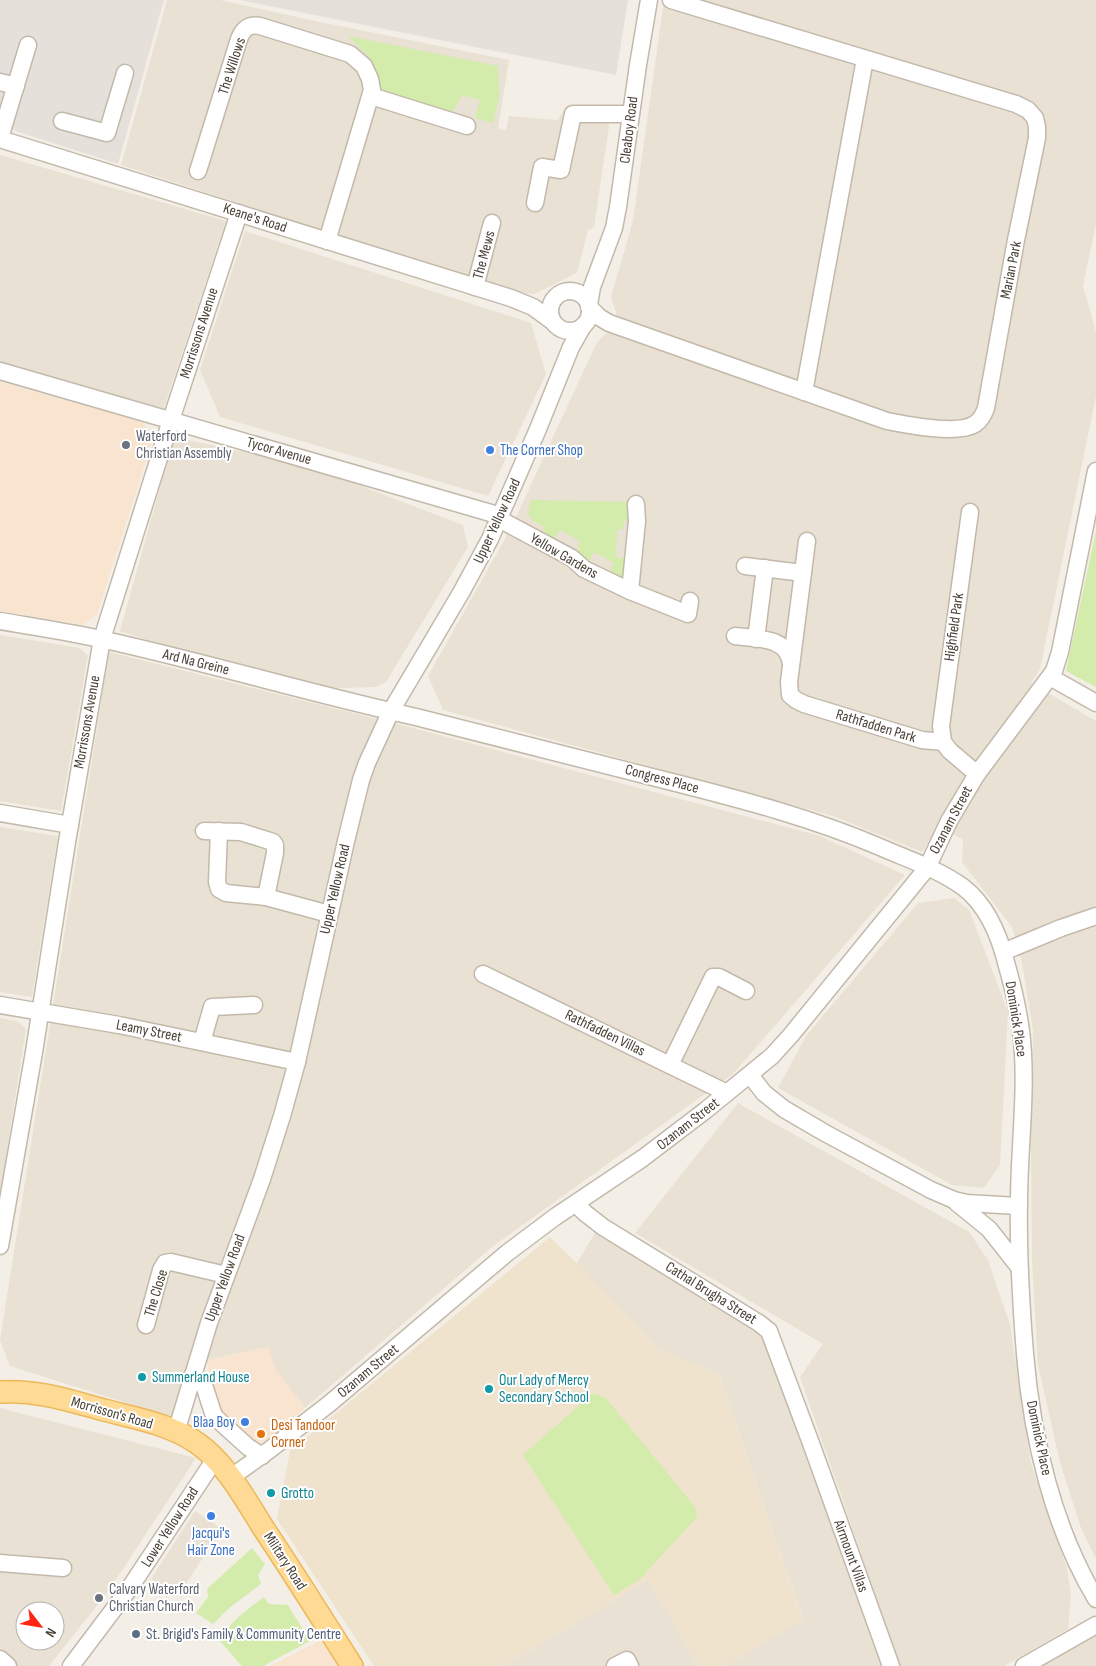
<svg xmlns="http://www.w3.org/2000/svg" width="1096" height="1666" viewBox="0 0 1096 1666" font-family="'Sofia Sans Condensed',sans-serif">
<style>
.residential{fill:#e9e1d3;fill-rule:evenodd}
.commercial{fill:#f8e4cf}
.industrial{fill:#e6e0db}
.education{fill:#efe3ce}
.green{fill:#d3ecab}
.lines{fill:none;stroke-linecap:round;stroke-linejoin:round}
.minor-casing{stroke:#c3b9ab;stroke-width:19}
.major-casing{stroke:#edb85b;stroke-width:24}
.minor{stroke:#fff;stroke-width:16}
.major{stroke:#ffda94;stroke-width:21}
.worship-dot{fill:#6b7280;stroke:#fff;stroke-width:2}
.shop-dot{fill:#3f7fe0;stroke:#fff;stroke-width:2}
.culture-dot{fill:#0f9aa8;stroke:#fff;stroke-width:2}
.food-dot{fill:#e8710a;stroke:#fff;stroke-width:2}
.service-dot{fill:#5c6f8a;stroke:#fff;stroke-width:2}
.labels{text-anchor:middle;dominant-baseline:central;stroke-width:4;stroke-linejoin:round;paint-order:stroke}
.street-label{font-size:15px;fill:#473f34;stroke:#fff}
.worship-label{font-size:15px;fill:#5b616d;stroke:#fff;text-anchor:start}
.shop-label{font-size:15px;fill:#366cbe;stroke:#fff;text-anchor:start}
.culture-label{font-size:15px;fill:#0d838f;stroke:#fff;text-anchor:start}
.food-label{font-size:15px;fill:#c56008;stroke:#fff;text-anchor:start}
.service-label{font-size:15px;fill:#4e5e75;stroke:#fff;text-anchor:start}
</style>
<rect width="100%" height="100%" fill="#f4efe6"/>
<g class="residential">
<polygon points="167,0 220,0 315,21 509,60 498,129 506,130 509,116 558,120 566,106 612,106 594,227 588,230 577,273 535,294 517,293 121,165"/>
<polygon points="664,0 1096,0 1096,224 1083,286 1096,332 1096,396 1040,669 1031,683 1096,721 1096,1559 1081,1528 1060,1462 1038,1365 1032,1261 1031,1147 1033,1030 1022,963 1012,927 962,862 963,840 940,826 922,852 833,816 443,710 428,676 511,528 597,342 619,322 611,297 633,221"/>
<polygon points="0,155 226,221 163,411 0,362"/>
<polygon points="245,231 531,323 546,374 488,496 220,417 200,370"/>
<polygon points="174,437 309,466 463,525 468,547 386,682 375,687 318,689 202,658 120,631"/>
<polygon points="0,635 80,648 88,656 61,811 0,801"/>
<polygon points="109,652 409,727 820,836 905,875 734,1073 492,1247 305,1408 275,1369 268,1347 188,1364 171,1417 10,1366 0,1340"/>
<polygon points="0,827 58,836 32,997 0,992"/>
<polygon points="954,898 969,910 1008,1012 1000,1165 984,1188 952,1185 778,1088 806,1036 918,903"/>
<polygon points="0,1018 17,1021 26,1029 0,1194"/>
<polygon points="738,1103 969,1232 988,1260 1010,1325 1031,1464 1067,1568 1071,1597 1068,1629 1004,1666 900,1666 800,1377 823,1344 635,1233"/>
<polygon points="595,1233 762,1335 887,1666 725,1666 803,1619 719,1374 659,1350 577,1263"/>
<path d="M 0,1408 L 196,1458 L 109,1590 L 49,1666 L 0,1666 ZM 25,1611 L 55,1611 L 55,1641 L 25,1641 Z"/>
<polygon points="195,1511 222,1529 177,1597 151,1579"/>
<polygon points="648,1580 699,1666 503,1666"/>
<polygon points="1096,1636 1096,1666 1039,1666"/>
</g>
<g class="commercial">
<polygon points="0,382 143,422 153,439 97,614 83,625 0,611"/>
<polygon points="268,1347 275,1369 305,1408 267,1441 253,1445 217,1414 207,1360"/>
<polygon points="325,1638 343,1666 270,1666"/>
</g>
<g class="industrial">
<polygon points="0,0 164,0 118,164 0,126"/>
<polygon points="239,0 628,0 616,75"/>
</g>
<polygon class="education" points="550,1237 588,1274 659,1350 719,1374 803,1620 725,1666 699,1666 648,1580 503,1666 374,1666 277,1519 290,1451"/>
<g class="green">
<polygon points="348,36 498,66 499,97 493,123 475,118 480,100 462,95 452,113 379,89 369,57"/>
<polygon points="531,500 629,502 631,521 624,521 623,529 617,529 616,557 627,559 624,578 618,579 608,574 614,563 594,552 588,563 576,554 580,549 577,547 580,541 560,530 553,540 542,534 544,527 532,520 528,514"/>
<polygon points="1096,531 1096,687 1066,671"/>
<polygon points="592,1394 605,1397 695,1507 697,1517 640,1579 614,1595 523,1455"/>
<polygon points="252,1548 265,1564 258,1575 261,1584 228,1609 213,1624 196,1613 208,1597 207,1589"/>
<path d="M 264,1597 L 269,1604 L 288,1605 L 310,1641 L 263,1666 L 242,1666 L 220,1641 C 229,1622 247,1610 264,1597 Z"/>
</g>
<g class="lines">
<g class="minor-casing">
<g id="minor">
<polyline points="0,82 16,86"/>
<polyline points="371,96 467,126"/>
<polyline points="62,121 107,133 125,73"/>
<polyline points="0,138 28,45"/>
<polyline points="0,139 511,298 533,307 552,321"/>
<path d="M 198,171 L 239,39 C 243,29 248,24 260,26 L 350,54 L 364,66 L 370,79 L 372,90 L 327,241"/>
<polyline points="535,203 542,167 561,170 573,114 631,114"/>
<polyline points="475,287 492,223"/>
<circle cx="570" cy="311" r="20"/>
<polyline points="589,305 592,287 614,228 618,207 638,65 649,0"/>
<path d="M 589,307 L 599,317 L 609,323 L 887,421 C 907,425 958,435 975,424 C 981,420 984,414 986,408 L 1016,240 L 1037,138 L 1037,127 L 1035,118 L 1028,110 L 1016,104 L 671,0"/>
<polyline points="0,371 501,516"/>
<polyline points="804,392 865,59"/>
<polyline points="499,519 572,558 584,569 630,591 688,614 690,601"/>
<polyline points="807,541 789,682 790,695 796,700 804,704 922,740 943,742 950,751 977,774"/>
<polyline points="745,566 803,573"/>
<polyline points="630,591 637,521 636,504"/>
<path d="M 0,621 C 35,627 70,632 105,640 C 209,663 312,694 416,717 C 501,739 587,760 672,782 C 743,800 812,818 880,847 C 907,859 938,869 963,887 C 988,906 1000,937 1007,966 C 1013,987 1018,1009 1021,1031 C 1028,1087 1019,1146 1019,1202 C 1018,1253 1021,1304 1025,1354 C 1032,1438 1053,1527 1096,1599"/>
<path d="M 735,636 C 756,639 788,636 791,664"/>
<polyline points="756,639 765,568"/>
<polyline points="1050,677 1096,703"/>
<polyline points="943,742 941,726 970,512"/>
<polyline points="0,813 70,825"/>
<polyline points="204,831 241,832 273,842 275,845 275,853 266,897 329,914"/>
<polyline points="219,831 217,882 219,889 226,893 266,897"/>
<polyline points="1003,952 1061,928 1096,916"/>
<polyline points="483,974 727,1093"/>
<polyline points="0,1005 119,1025 297,1062"/>
<polyline points="202,1042 212,1007 254,1005"/>
<polyline points="670,1065 713,977 719,977 746,991"/>
<polyline points="750,1075 764,1093 784,1109 825,1133 931,1190 954,1200 967,1203 1018,1206"/>
<polyline points="957,1203 989,1229 1019,1267"/>
<polyline points="576,1204 585,1213 603,1227 759,1323 769,1331 812,1446 891,1666"/>
<polyline points="0,1246 34,1052 67,842 102,639 171,420 239,213"/>
<polyline points="146,1325 161,1270 165,1263 171,1262 226,1275"/>
<polyline points="192,1376 204,1385 213,1413 216,1418 248,1447 262,1456"/>
<polyline points="176,1432 209,1323 262,1179 282,1116 297,1062 346,841 361,780 367,763 391,711 462,591 490,539 538,429 571,347 583,326"/>
<polyline points="230,1478 268,1451 329,1404 507,1253 555,1217 643,1158 706,1110 772,1056 791,1035 927,868 949,821 977,774 1054,671 1060,652 1096,471"/>
<polyline points="0,1563 63,1568"/>
<polyline points="0,1659 8,1666"/>
<polyline points="71,1666 129,1589 215,1459"/>
<polyline points="615,1666 627,1660 630,1666"/>
<polyline points="1024,1666 1096,1625"/>
</g>
</g>
<g class="major-casing">
<path id="major" d="M 0,1392 C 39,1390 67,1400 104,1410 C 134,1418 170,1424 197,1443 C 226,1463 245,1499 264,1529 C 294,1574 323,1620 352,1666"/>
</g>
<use href="#minor" class="minor"/>
<use href="#major" class="major"/>
</g>
<g class="worship-dot">
<circle cx="126" cy="445" r="5"/>
<circle cx="99" cy="1598" r="5"/>
</g>
<g class="shop-dot">
<circle cx="490" cy="450" r="5"/>
<circle cx="245" cy="1422" r="5"/>
<circle cx="211" cy="1516" r="5"/>
</g>
<g class="culture-dot">
<circle cx="142" cy="1377" r="5"/>
<circle cx="489" cy="1389" r="5"/>
<circle cx="271" cy="1493" r="5"/>
</g>
<circle class="food-dot" cx="261" cy="1434" r="5"/>
<circle class="service-dot" cx="136" cy="1634" r="5"/>
<g class="labels">
<g class="street-label">
<text transform="translate(232 66) rotate(-72)">The Willows</text>
<text transform="translate(629 130) rotate(-83)">Cleaboy Road</text>
<text transform="translate(255 218) rotate(18)">Keane's Road</text>
<text transform="translate(484 255) rotate(-75)">The Mews</text>
<text transform="translate(1011 270) rotate(-79)">Marian Park</text>
<text transform="translate(199 333) rotate(-72)">Morrissons Avenue</text>
<text transform="translate(279 451) rotate(16)">Tycor Avenue</text>
<text transform="translate(497 521) rotate(-65)">Upper Yellow Road</text>
<text transform="translate(564 556) rotate(30)">Yellow Gardens</text>
<text transform="translate(954 627) rotate(-82)">Highfield Park</text>
<text transform="translate(196 662) rotate(14)">Ard Na Greine</text>
<text transform="translate(87 722) rotate(-80)">Morrissons Avenue</text>
<text transform="translate(876 726) rotate(17)">Rathfadden Park</text>
<text transform="translate(662 779) rotate(15)">Congress Place</text>
<text transform="translate(951 820) rotate(-62)">Ozanam Street</text>
<text transform="translate(335 889) rotate(-77)">Upper Yellow Road</text>
<text transform="translate(1016 1019) rotate(81)">Dominick Place</text>
<text transform="translate(149 1031) rotate(11)">Leamy Street</text>
<text transform="translate(605 1033) rotate(26)">Rathfadden Villas</text>
<text transform="translate(688 1124) rotate(-38)">Ozanam Street</text>
<text transform="translate(225 1278) rotate(-70)">Upper Yellow Road</text>
<text transform="translate(156 1293) rotate(-73)">The Close</text>
<text transform="translate(711 1293) rotate(32)">Cathal Brugha Street</text>
<text transform="translate(368 1371) rotate(-40)">Ozanam Street</text>
<text transform="translate(112 1413) rotate(16)">Morrisson's Road</text>
<text transform="translate(1039 1438) rotate(78)">Dominick Place</text>
<text transform="translate(170 1527) rotate(-57)">Lower Yellow Road</text>
<text transform="translate(851 1556) rotate(70)">Airmount Villas</text>
<text transform="translate(285 1561) rotate(57)">Military Road</text>
</g>
<g class="worship-label">
<text x="136" y="436">Waterford<tspan x="136" dy="17">Christian Assembly</tspan></text>
<text x="109" y="1589">Calvary Waterford<tspan x="109" dy="17">Christian Church</tspan></text>
</g>
<g class="shop-label">
<text x="500" y="450">The Corner Shop</text>
<text x="235" y="1422" text-anchor="end">Blaa Boy</text>
<text x="211" y="1533" text-anchor="middle">Jacqui's<tspan x="211" dy="17">Hair Zone</tspan></text>
</g>
<g class="culture-label">
<text x="152" y="1377">Summerland House</text>
<text x="499" y="1380">Our Lady of Mercy<tspan x="499" dy="17">Secondary School</tspan></text>
<text x="281" y="1493">Grotto</text>
</g>
<g class="food-label">
<text x="271" y="1425">Desi Tandoor<tspan x="271" dy="17">Corner</tspan></text>
</g>
<g class="service-label">
<text x="146" y="1634">St. Brigid's Family &amp; Community Centre</text>
</g>
</g>
<g transform="translate(40 1626) rotate(121)"><circle r="24" fill="#ffffff" stroke="#b5b2ae"/>
<path d="M0-4L9 19L0 12L-9 19Z" fill="#ff2612"/>
<text y="-8" font-size="14" font-weight="bold" text-anchor="middle" fill="#473f34">N</text>
</g>
</svg>
